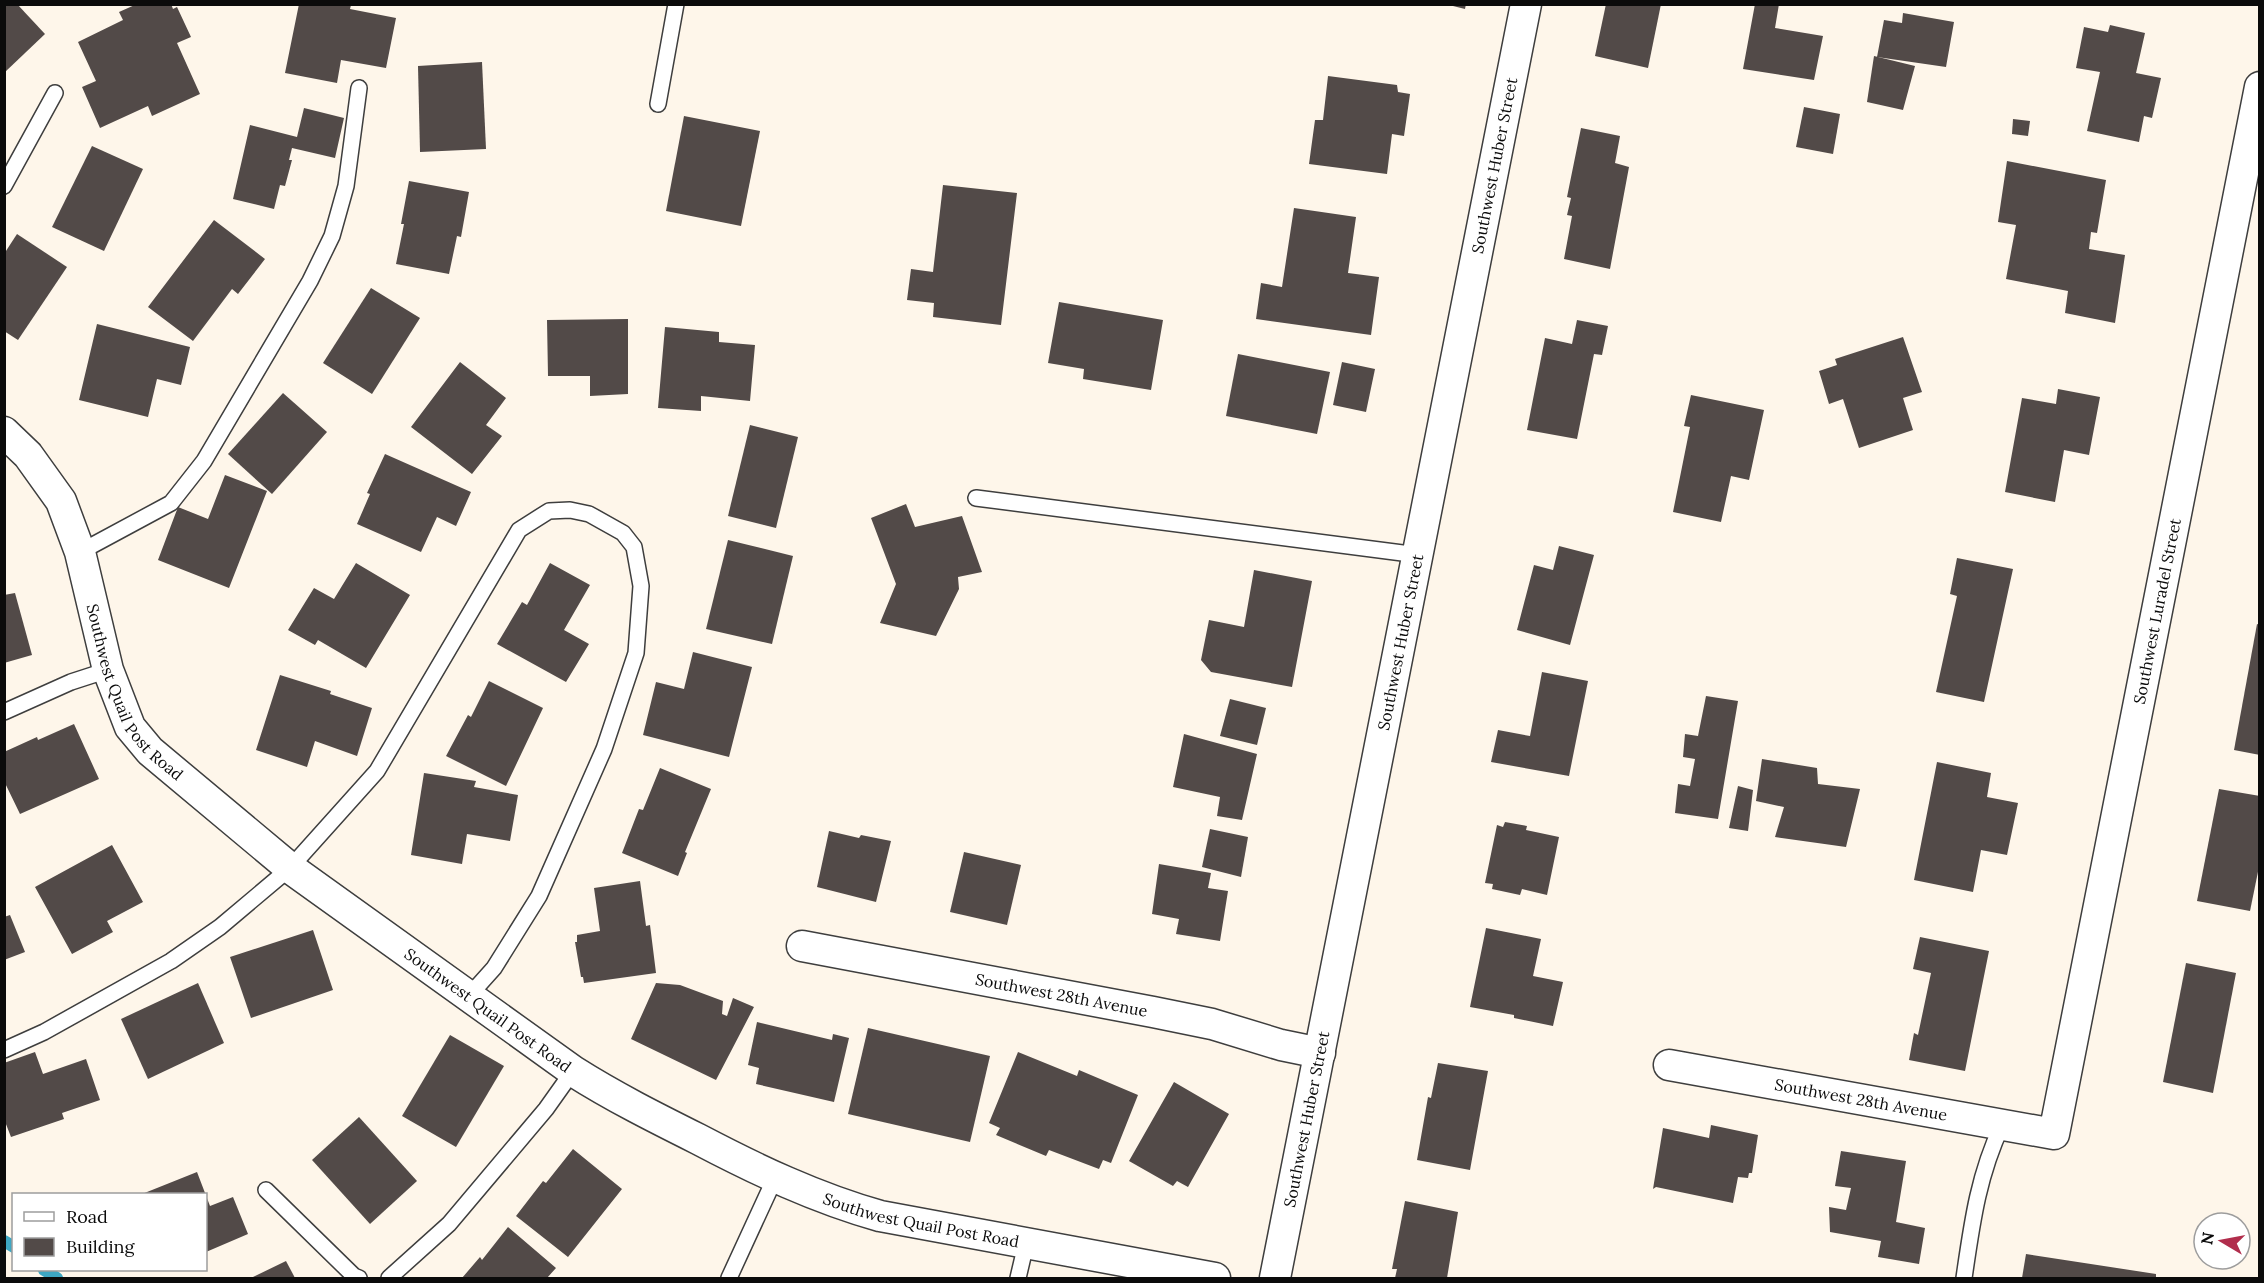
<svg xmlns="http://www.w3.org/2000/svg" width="2264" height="1283" viewBox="0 0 2264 1283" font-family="Lora,serif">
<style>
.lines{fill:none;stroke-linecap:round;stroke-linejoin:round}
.stream{stroke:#3ea7c3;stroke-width:12}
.building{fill:#524a48}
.service-casing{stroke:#3e3e3e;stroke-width:18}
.minor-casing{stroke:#3e3e3e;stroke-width:33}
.service{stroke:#fff;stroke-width:15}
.minor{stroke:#fff;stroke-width:30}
.labels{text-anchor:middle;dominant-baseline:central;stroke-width:6;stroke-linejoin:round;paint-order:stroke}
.street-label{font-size:16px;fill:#0b0b0b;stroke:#fff}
</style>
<rect width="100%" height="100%" fill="#fef6ea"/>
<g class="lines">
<g class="stream">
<polyline points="4,1241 14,1247"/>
<polyline points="44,1270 57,1278"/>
</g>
</g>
<g class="building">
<polygon points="4,4 17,4 45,34 4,73"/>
<polygon points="137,4 171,4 173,9 177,7 191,37 177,43 200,94 152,116 148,106 100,128 82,87 96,81 78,42 123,20 119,12"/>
<polygon points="299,4 349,4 351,5 350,9 396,18 386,68 341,60 337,83 285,73"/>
<polygon points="1445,4 1466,4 1465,9"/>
<polygon points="1606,4 1661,4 1648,68 1595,56"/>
<polygon points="1755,4 1779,4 1775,28 1823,36 1814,80 1743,69"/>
<polygon points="1903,13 1954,22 1946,67 1877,57 1884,20 1902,23"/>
<polygon points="2110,25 2145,33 2136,73 2161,78 2152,118 2144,116 2139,142 2087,131 2100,72 2076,68 2084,27 2108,32"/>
<polygon points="1874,56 1915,66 1903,110 1867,102"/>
<polygon points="482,62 486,149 420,152 418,66"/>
<polygon points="1328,76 1397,85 1398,92 1410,94 1404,136 1392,134 1387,174 1309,164 1315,120 1323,120"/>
<polygon points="1804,107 1840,114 1833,154 1796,147"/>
<polygon points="304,108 344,118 335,158 292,148 289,160 292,160 285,186 280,185 274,209 233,199 250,125 297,137"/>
<polygon points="684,116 760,131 741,226 666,211"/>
<polygon points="2013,119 2030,121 2028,136 2012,134"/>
<polygon points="1581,128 1620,136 1615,163 1629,167 1610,269 1564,259 1572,216 1567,215 1571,198 1567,197"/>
<polygon points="92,146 143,169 104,251 52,227"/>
<polygon points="2007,161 2106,180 2097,233 2091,232 2089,249 2125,255 2115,323 2065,313 2068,291 2006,279 2016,225 1998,222"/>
<polygon points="409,181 469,192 461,237 457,236 449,274 396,264 404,224 401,224"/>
<polygon points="943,185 1017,193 1001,325 933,317 934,303 907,300 911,269 933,272"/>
<polygon points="1294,208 1356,217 1348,273 1379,277 1371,335 1256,319 1261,283 1282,287"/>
<polygon points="214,220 265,259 238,294 232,289 193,341 148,307"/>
<polygon points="17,234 67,267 18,340 4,331 4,254"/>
<polygon points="371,288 420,318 372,394 323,363"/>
<polygon points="1059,302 1163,320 1151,390 1083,379 1084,369 1048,363"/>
<polygon points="628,319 628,394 590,396 590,376 548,376 547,320"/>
<polygon points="1577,320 1608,326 1602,355 1594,354 1577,439 1527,430 1545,338 1572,344"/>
<polygon points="97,324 190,347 181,385 157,379 148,417 79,400"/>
<polygon points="665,327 719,332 719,342 755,345 750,401 701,396 701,411 658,408"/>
<polygon points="1903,337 1922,392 1903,398 1913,430 1859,448 1843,399 1829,404 1819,371 1837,365 1835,359"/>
<polygon points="1238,354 1330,372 1317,434 1226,416"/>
<polygon points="460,362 506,398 486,425 502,436 472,474 411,427"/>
<polygon points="1342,362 1375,369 1366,412 1333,405"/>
<polygon points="2058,389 2100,397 2089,455 2064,450 2055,502 2005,492 2022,398 2056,404"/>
<polygon points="283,393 327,432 272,494 228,454"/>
<polygon points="1691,395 1764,410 1749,480 1731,476 1721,522 1673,512 1690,427 1684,426"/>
<polygon points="750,425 798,437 776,528 728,516"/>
<polygon points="385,454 471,492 456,526 437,517 421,552 357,524 370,494 367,493"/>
<polygon points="225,475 267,491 229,588 158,560 178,507 208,519"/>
<polygon points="906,504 915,527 962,516 982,572 958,577 959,589 936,636 880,623 896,584 871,518"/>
<polygon points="728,540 793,556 772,644 706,629"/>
<polygon points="1559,546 1594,555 1570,645 1517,630 1534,565 1553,570"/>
<polygon points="1957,558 2013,569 1984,702 1936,692 1957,596 1950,594"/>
<polygon points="356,563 410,595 366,668 318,640 315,645 288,630 314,588 334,599"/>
<polygon points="550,563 590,585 564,630 589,644 566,682 497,644 522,602 527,605"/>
<polygon points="1254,570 1312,581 1292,687 1211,672 1201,660 1209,620 1244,627"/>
<polygon points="15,593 32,655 4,663 4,595"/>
<polygon points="2257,624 2260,625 2260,755 2234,750"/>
<polygon points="693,652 752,667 729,757 643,735 656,682 684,689"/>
<polygon points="1542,672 1588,681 1569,776 1491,762 1498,730 1530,736"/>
<polygon points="280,675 331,691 330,694 372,708 357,756 315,741 307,767 256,750"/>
<polygon points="489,681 543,708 506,786 446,756 468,715 471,717"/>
<polygon points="1706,696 1738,701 1718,819 1675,813 1678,784 1690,786 1695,759 1683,757 1685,734 1698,736"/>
<polygon points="1230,699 1266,708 1257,745 1220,736"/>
<polygon points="74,724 99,779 20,814 4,781 4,752 37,737 38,740"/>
<polygon points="1184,734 1257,754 1242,820 1217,816 1220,797 1173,787"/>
<polygon points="1762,759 1817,768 1818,784 1860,789 1846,847 1775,837 1784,807 1756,801"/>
<polygon points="1937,762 1991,773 1987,797 2018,803 2007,855 1981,850 1973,892 1914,880"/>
<polygon points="660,768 711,789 685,852 687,853 678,876 622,853 639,809 643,810"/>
<polygon points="424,773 476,781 474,787 518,795 510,841 467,834 462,864 411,855"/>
<polygon points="1738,786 1753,790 1748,831 1729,828"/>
<polygon points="2219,789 2260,796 2260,862 2250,911 2197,901"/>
<polygon points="1505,822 1527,826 1526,830 1559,837 1547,895 1522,889 1520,895 1492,889 1493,884 1485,883 1497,825 1503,827"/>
<polygon points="1210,829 1248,837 1241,877 1202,867"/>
<polygon points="829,831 859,838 861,835 891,841 876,902 817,887"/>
<polygon points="112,845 143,902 107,921 113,932 72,954 35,887"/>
<polygon points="964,852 1021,865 1007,925 950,912"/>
<polygon points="1159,864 1211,873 1208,888 1228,891 1220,941 1176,934 1179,919 1152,914"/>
<polygon points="640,881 646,926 650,925 656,973 584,983 583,977 581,977 575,942 577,942 577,935 600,931 594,888"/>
<polygon points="10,915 25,952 4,960 4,917"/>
<polygon points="1486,928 1541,939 1533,976 1563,982 1553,1026 1514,1018 1514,1015 1470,1007"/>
<polygon points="313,930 333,990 251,1018 230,957"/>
<polygon points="1920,937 1989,951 1965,1071 1909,1060 1914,1033 1918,1035 1931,973 1913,969"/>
<polygon points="2186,963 2236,973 2213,1093 2163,1082"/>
<polygon points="198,983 224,1043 148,1079 121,1019"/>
<polygon points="656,983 680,985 723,1001 722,1014 727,1016 733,998 754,1007 716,1080 631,1039"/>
<polygon points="757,1022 832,1040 833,1034 849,1038 834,1102 756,1084 759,1068 748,1065"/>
<polygon points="868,1028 990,1056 970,1142 848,1114"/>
<polygon points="450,1035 504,1066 456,1147 402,1116"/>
<polygon points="35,1052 43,1074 86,1059 100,1100 62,1113 64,1119 11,1137 4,1119 4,1063"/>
<polygon points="1018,1052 1077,1076 1079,1070 1138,1095 1111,1163 1103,1160 1099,1169 1049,1150 1046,1156 996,1135 1000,1128 989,1123"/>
<polygon points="1438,1063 1488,1071 1470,1170 1417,1160 1428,1097 1431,1098"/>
<polygon points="1174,1082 1229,1114 1188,1187 1177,1181 1173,1186 1129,1161"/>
<polygon points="359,1117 417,1181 370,1224 312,1160"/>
<polygon points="1711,1125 1758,1135 1752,1173 1749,1173 1748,1178 1738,1177 1733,1203 1656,1187 1653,1189 1663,1128 1709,1138"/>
<polygon points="573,1149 622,1189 568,1257 516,1216 543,1181 546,1183"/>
<polygon points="1841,1151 1906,1161 1896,1222 1925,1228 1919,1264 1878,1257 1881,1241 1830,1232 1829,1207 1846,1210 1851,1188 1835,1186"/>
<polygon points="197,1172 210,1206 233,1197 248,1234 206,1252 206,1194 142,1194"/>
<polygon points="1405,1201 1458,1212 1447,1278 1395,1278 1397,1269 1392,1269"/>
<polygon points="508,1227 556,1268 547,1278 462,1278 480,1257 482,1260"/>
<polygon points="2026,1254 2156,1274 2156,1278 2022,1278"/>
<polygon points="286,1261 295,1278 251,1278"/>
</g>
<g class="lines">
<g class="service-casing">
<g id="service">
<polyline points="658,104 676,4"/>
<polyline points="4,186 55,93"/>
<polyline points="976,498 1418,555"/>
<polyline points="80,552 171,503 204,461 310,281 332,236 346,186 359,88"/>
<polyline points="4,712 71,682 108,670"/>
<polyline points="4,1050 44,1032 171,961 220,927 290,868 377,771 519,530 549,511 570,510 589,514 623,533 634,547 641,586 636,653 604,749 539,896 494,968 468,997"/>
<polyline points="266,1190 354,1276 359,1278"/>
<polyline points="389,1278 449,1224 546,1109 573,1071"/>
<polyline points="729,1278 775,1178"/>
<polyline points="1018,1278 1026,1244"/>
<path d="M 1964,1278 C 1972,1223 1978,1176 2002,1125"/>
</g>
</g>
<g class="minor-casing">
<g id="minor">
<path id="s1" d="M 4,432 L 28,455 L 61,501 L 80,552 L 108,670 L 130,727 L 150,751 L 290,868 L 573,1071 C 614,1097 656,1118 698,1139 C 757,1170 816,1198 880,1216 L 1215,1278"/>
<path id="s2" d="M 802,946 L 1153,1012 L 1212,1024 L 1281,1045 L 1320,1053"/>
<path id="s3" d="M 1669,1065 L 2054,1134 L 2260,87"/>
<path id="s4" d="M 1275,1278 L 1526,4"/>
</g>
</g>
<use href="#service" class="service"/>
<use href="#minor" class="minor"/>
</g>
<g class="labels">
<g class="street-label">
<text stroke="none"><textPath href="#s4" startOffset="1134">Southwest Huber Street</textPath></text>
<text stroke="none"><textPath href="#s3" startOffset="924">Southwest Luradel Street</textPath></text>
<text stroke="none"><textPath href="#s4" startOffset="648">Southwest Huber Street</textPath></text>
<text stroke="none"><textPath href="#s1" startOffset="298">Southwest Quail Post Road</textPath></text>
<text stroke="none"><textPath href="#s2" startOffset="264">Southwest 28th Avenue</textPath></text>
<text stroke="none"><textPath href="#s1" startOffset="784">Southwest Quail Post Road</textPath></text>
<text stroke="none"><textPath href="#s3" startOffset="195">Southwest 28th Avenue</textPath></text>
<text stroke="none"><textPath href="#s4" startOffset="162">Southwest Huber Street</textPath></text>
<text stroke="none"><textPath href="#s1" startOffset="1270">Southwest Quail Post Road</textPath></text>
</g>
</g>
<rect width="2264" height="1283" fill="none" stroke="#0b0b0b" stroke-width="12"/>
<rect x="12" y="1193" width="195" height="78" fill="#ffffff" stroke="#9d9d9d" stroke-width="1.5"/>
<rect x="24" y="1212" width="30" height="9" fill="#ffffff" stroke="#9d9d9d" stroke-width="1.5"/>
<text x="66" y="1223" font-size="18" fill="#0b0b0b">Road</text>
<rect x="24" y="1238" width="30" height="18" fill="#524a48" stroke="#9d9d9d" stroke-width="1.5"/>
<text x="66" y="1253" font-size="18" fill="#0b0b0b">Building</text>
<g transform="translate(2222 1241) rotate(280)"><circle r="28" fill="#ffffff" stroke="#9d9d9d" stroke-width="1.5"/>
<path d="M0-4.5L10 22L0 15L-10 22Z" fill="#b12d4c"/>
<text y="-9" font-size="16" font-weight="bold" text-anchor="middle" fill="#0b0b0b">N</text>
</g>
</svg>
